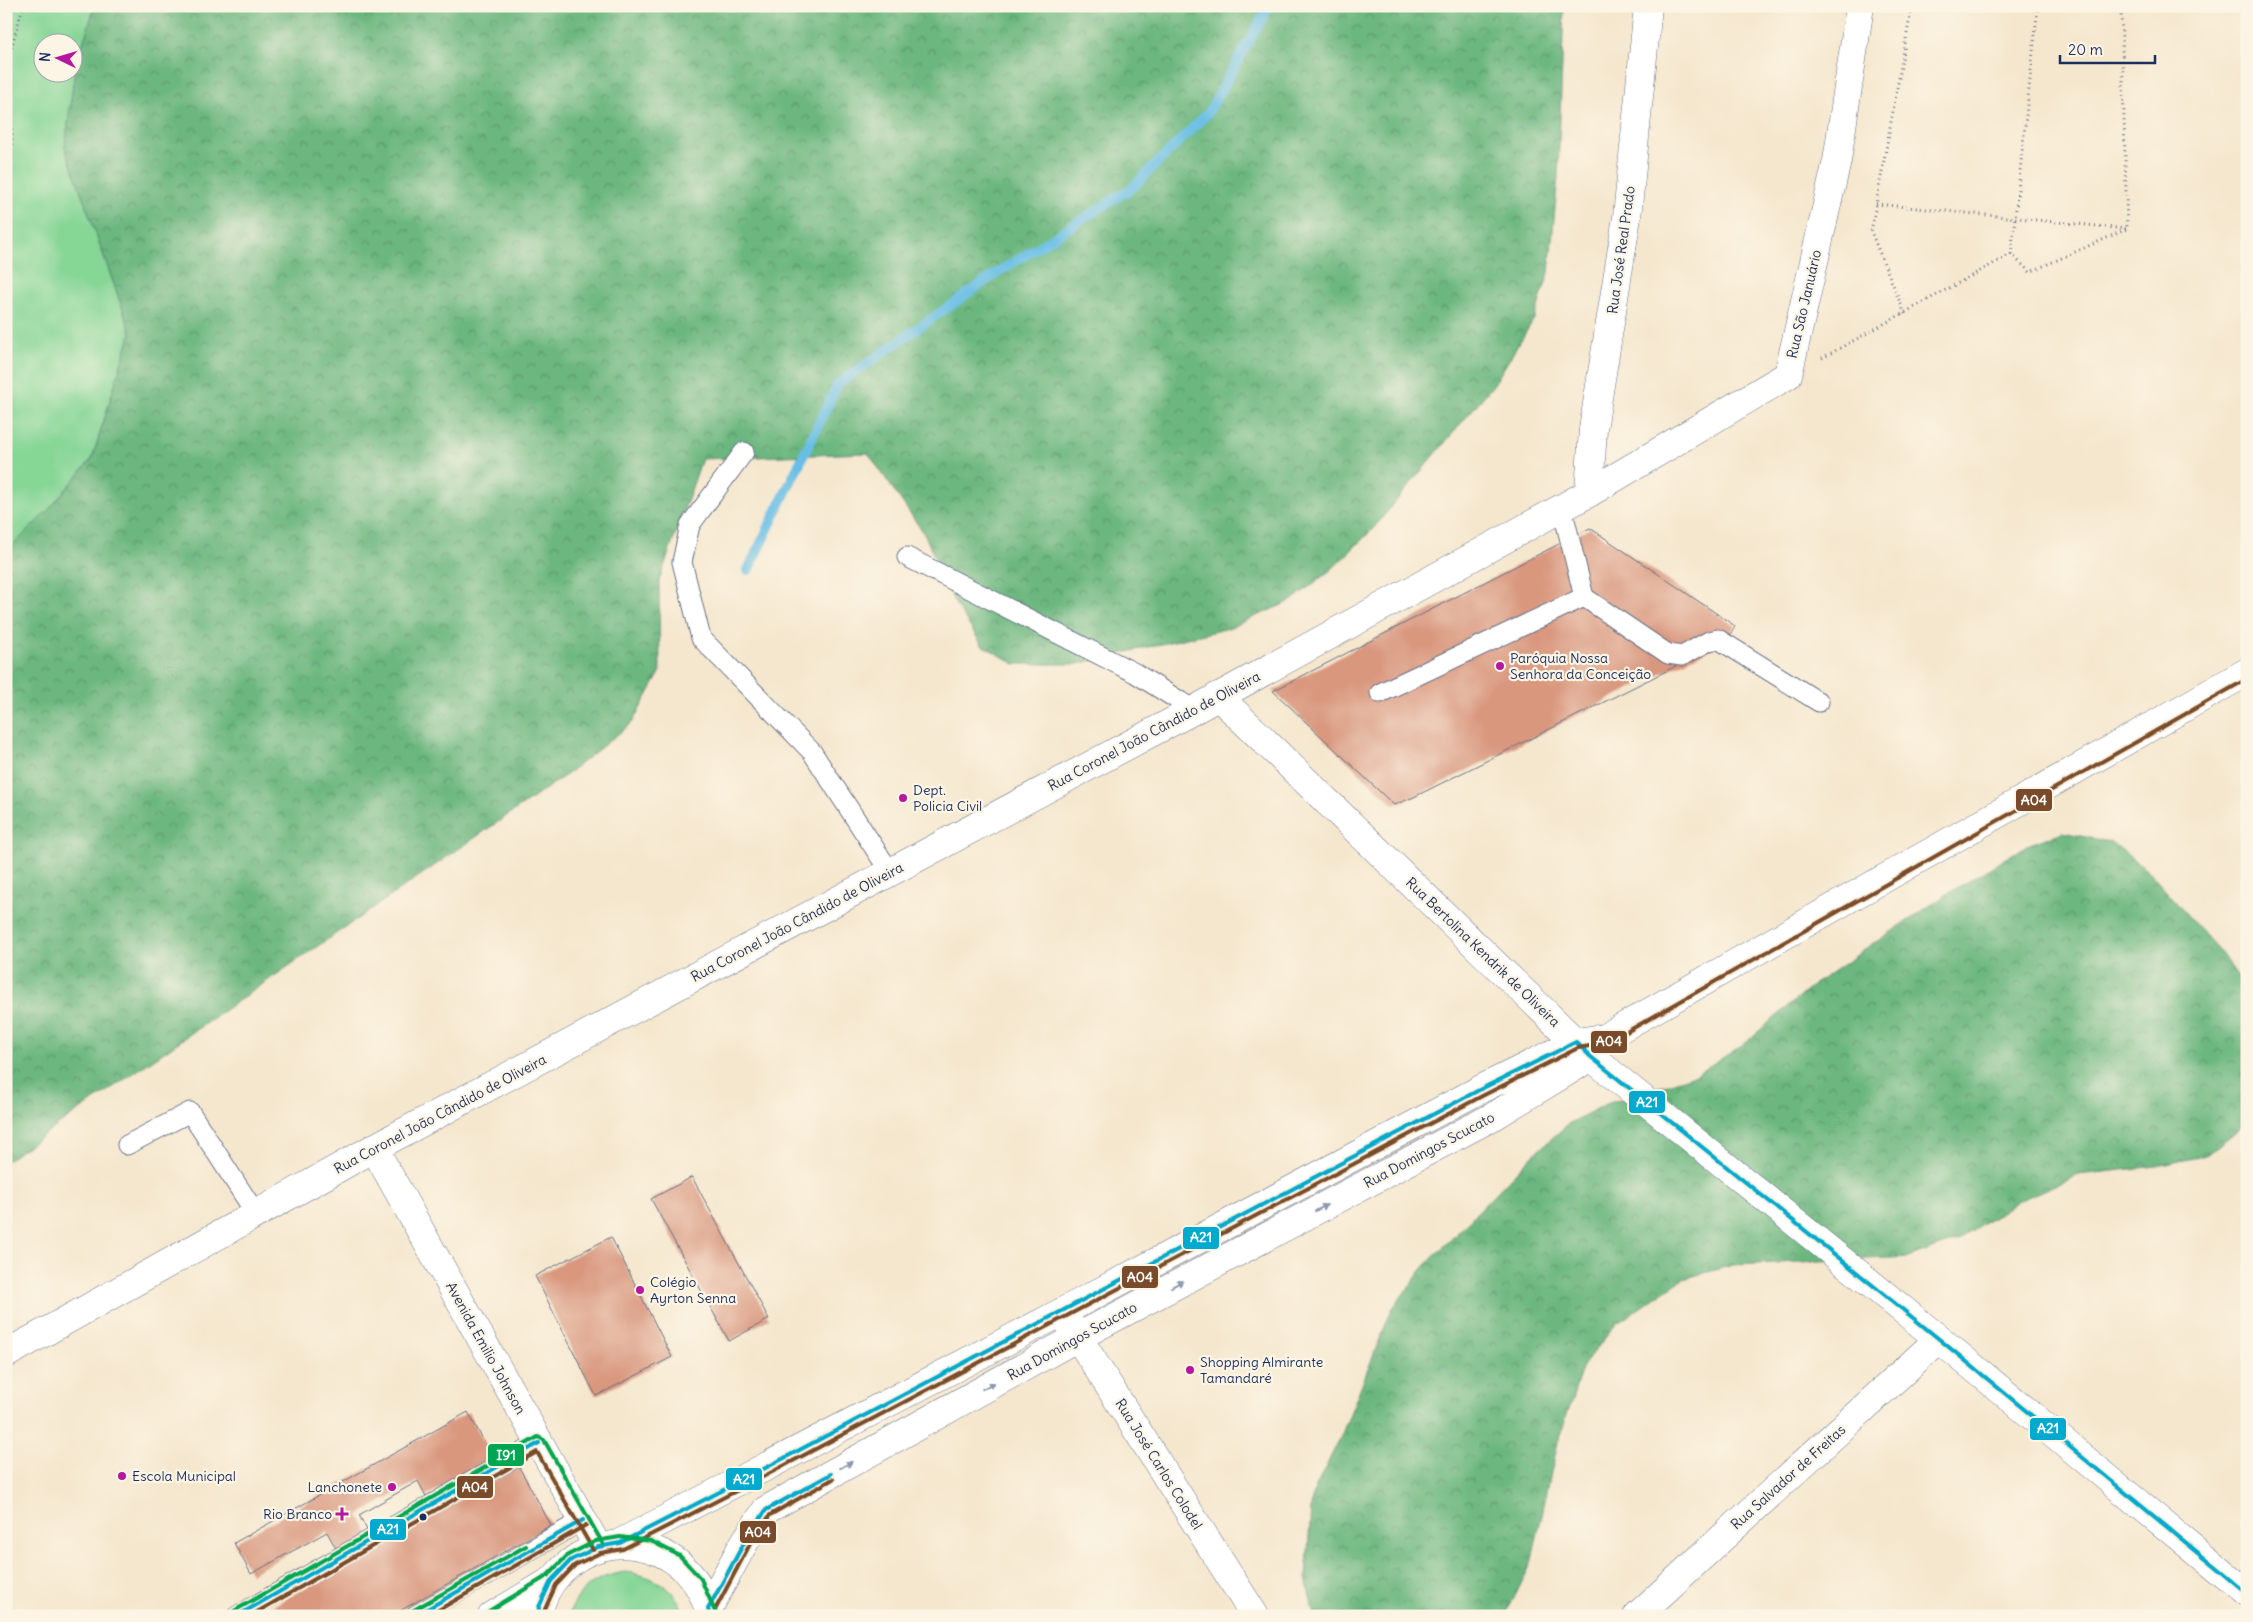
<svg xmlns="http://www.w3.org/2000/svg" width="2253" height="1622" viewBox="0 0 2253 1622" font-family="Delius,sans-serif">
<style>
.green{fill:#86d696;stroke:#50827a;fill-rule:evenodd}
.forest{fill:url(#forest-crowns);stroke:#44736e}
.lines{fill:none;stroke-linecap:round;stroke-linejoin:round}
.stream{stroke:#68bee5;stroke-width:10}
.building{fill:#d9977e}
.service-casing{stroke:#676f85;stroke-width:21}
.minor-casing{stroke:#676f85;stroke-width:29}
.tertiary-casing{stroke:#676f85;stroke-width:29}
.secondary-casing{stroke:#676f85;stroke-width:29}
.path{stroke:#676f85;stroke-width:3;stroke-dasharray:1 4;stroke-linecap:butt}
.service{stroke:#fff;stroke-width:19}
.minor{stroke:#fff;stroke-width:28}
.tertiary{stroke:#fff;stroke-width:28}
.secondary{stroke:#fff;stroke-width:28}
.bus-1-casing{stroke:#fcf5e5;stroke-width:8}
.bus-2-casing{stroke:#fcf5e5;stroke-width:8}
.bus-3-casing{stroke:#fcf5e5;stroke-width:8}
.bus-1{stroke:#00a9ce;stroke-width:4}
.bus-2{stroke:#7a4b2a;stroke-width:4}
.bus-3{stroke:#00a651;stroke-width:4}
.oneway{fill:#8d97ae}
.poi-dot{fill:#b5179e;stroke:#fcf5e5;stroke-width:2}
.bus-dot{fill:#1b2f5e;stroke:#fcf5e5;stroke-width:2}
.labels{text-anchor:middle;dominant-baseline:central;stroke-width:4.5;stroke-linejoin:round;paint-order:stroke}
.street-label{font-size:14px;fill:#1b2f5e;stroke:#fcf5e5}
.poi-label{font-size:14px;fill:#1b2f5e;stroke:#fcf5e5;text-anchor:start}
.line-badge{stroke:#fcf5e5;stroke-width:2}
.badge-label{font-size:14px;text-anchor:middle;font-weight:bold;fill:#fff}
</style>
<defs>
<pattern id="forest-crowns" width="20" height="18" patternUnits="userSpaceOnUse" patternTransform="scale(1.25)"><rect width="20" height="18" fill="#6cb77f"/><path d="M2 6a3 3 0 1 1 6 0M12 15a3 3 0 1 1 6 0" fill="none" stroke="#58956b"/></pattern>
</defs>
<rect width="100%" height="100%" fill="#fcf5e5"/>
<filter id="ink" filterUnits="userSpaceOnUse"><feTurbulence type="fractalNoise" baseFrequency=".02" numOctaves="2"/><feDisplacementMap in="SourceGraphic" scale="10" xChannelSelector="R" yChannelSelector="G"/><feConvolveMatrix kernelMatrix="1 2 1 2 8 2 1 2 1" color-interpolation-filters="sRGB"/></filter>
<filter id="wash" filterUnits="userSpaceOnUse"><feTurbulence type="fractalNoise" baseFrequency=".0096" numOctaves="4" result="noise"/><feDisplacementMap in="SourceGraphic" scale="20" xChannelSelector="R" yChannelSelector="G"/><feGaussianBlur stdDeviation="1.12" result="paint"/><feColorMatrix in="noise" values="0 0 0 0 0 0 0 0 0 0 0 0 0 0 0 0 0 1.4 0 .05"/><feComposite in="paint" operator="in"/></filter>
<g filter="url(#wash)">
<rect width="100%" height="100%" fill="#f5e7ce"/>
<g class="green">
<path d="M 6,6 L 95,6 L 75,69 L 65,147 L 131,332 L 92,459 L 50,508 L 6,552 ZM 42,42 L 72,42 L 72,72 L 42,72 Z"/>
<path d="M 625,1572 C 651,1575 678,1587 684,1616 L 568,1616 C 580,1587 595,1577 625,1572 Z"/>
</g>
<g class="forest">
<polygon points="95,6 1564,6 1558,176 1549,273 1534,319 1494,384 1371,531 1332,569 1291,601 1229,628 1077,664 1015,664 982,645 955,604 925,535 868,453 702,459 659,581 660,673 632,723 566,775 6,1161 6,552 50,508 92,459 131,332 65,147 75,69"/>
<polygon points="2063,832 2113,843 2150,873 2221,953 2247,991 2247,1124 2207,1155 2157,1166 2078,1175 2018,1201 1960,1239 1911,1257 1733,1265 1683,1279 1616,1324 1583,1366 1558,1442 1531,1564 1505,1616 1314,1616 1306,1578 1312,1495 1341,1436 1392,1309 1423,1268 1530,1158 1568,1124 1606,1104 1695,1075 1741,1046 1816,983 1944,896 2027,845"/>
</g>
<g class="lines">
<polyline class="stream" points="748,570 838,384 1000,271 1132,188 1208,113 1269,6"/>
</g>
<g id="blocks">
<g class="building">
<polygon points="1590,528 1735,626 1728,640 1414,797 1394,805 1273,691"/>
<polygon points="692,1177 769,1319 729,1341 651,1199"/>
<polygon points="611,1237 672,1357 596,1396 535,1276"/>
<polygon points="468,1412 493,1458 426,1496 418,1481 359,1515 376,1547 519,1467 551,1525 391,1616 255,1616 345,1565 327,1532 251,1574 234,1543"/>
</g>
</g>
</g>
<g filter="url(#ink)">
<use href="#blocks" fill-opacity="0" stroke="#676f85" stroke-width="1"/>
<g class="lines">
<g class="service-casing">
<g id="service">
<polyline points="744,452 690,525 682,562 701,638 812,752 890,872"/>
<polyline points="907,557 1135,673 1194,710"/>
<polyline points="1584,597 1668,654 1682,656 1709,641 1718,639 1819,702"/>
<polyline points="1380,693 1584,597 1562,508"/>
<polyline points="127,1145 190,1112 256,1214"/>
<polyline points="237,1616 539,1443"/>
<polyline points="415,1616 583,1520"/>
</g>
</g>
<g class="minor-casing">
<g id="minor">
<polyline points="1589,493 1788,375 1837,161 1860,6"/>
<polyline points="1062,1312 1255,1616"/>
<polyline points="1637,1616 1939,1339"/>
</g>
</g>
<g class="tertiary-casing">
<g id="tertiary">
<polyline points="1218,696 1591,1057 1939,1339 2247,1593"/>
<polyline points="374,1148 598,1547"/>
<polyline points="6,1354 374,1148 1194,710 1589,493 1593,429 1627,217 1648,6"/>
</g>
</g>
<g class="secondary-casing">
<g id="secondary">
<polyline points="620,1543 1062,1312 1481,1089 1576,1042 1604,1038 2247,672"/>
<polyline points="708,1609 744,1543 766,1510 1078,1337 1494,1116 1591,1057 1604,1038"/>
<polyline points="492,1616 551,1581"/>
<path d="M 538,1616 C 540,1600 549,1584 560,1572 C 608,1520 696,1545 710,1616"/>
</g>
</g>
<g class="path">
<polyline points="6,67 23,6"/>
<polyline points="6,74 12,133 8,273 6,279"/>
<polyline points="1876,204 2127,229"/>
<polyline points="2011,254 2030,272 2127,229 2121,6"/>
<polyline points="1905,314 1871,232 1912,6"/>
<polyline points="1822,358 2011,254 2038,6"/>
</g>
<use href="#service" class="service"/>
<use href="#minor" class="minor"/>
<use href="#tertiary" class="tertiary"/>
<use href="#secondary" class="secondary"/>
<g class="bus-1-casing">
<g id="bus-1">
<polyline points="237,1616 539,1443"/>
<polyline points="415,1616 583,1520"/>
<polyline points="538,1616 539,1607 551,1581 571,1560 598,1547 620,1543 739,1482 1481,1089 1576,1042 1591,1057 1939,1339 2247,1593"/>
<polyline points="710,1616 708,1609 744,1543 766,1510 831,1474"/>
</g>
</g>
<g class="bus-2-casing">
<g id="bus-2">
<polyline points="716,1614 715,1610 749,1546 770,1515 833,1479"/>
<polyline points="250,1616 537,1452 593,1550"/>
<polyline points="428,1616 586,1525"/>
<polyline points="544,1616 545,1609 556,1585 575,1565 600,1553 623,1549 742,1488 1484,1095 1578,1048 1607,1043 2247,679"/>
</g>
</g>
<g class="bus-3-casing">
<g id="bus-3">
<polyline points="234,1611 538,1437 544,1440 603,1544"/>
<polyline points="412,1611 526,1546"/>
<polyline points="489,1611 547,1576 568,1555 596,1541 620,1537 651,1541 680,1556 701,1579 716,1614"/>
</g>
</g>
<use href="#bus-1" class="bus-1"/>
<use href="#bus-2" class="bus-2"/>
<use href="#bus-3" class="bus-3"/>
</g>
<defs><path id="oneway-solid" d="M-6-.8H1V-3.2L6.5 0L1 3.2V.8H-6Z" transform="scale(1.25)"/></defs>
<g class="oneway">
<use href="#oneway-solid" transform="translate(1321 1208) rotate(-28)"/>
<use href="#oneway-solid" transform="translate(1177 1284) rotate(-28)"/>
<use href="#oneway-solid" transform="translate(988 1386) rotate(-29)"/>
<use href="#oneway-solid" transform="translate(846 1465) rotate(-29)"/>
</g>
</g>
<g class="poi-dot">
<circle cx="1500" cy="666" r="5"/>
<circle cx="903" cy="798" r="5"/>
<circle cx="640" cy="1290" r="5"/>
<circle cx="1190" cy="1370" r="5"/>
<circle cx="122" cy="1476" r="5"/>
<circle cx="392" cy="1487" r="5"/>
<path d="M339.5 1506.5h5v5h5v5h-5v5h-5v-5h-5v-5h5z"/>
</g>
<circle class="bus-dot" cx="423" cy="1517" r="4.5"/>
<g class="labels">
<g class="street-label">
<text transform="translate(1621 250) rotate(-82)">Rua José Real Prado</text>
<text transform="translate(1804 304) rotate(-77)">Rua São Januário</text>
<text transform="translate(1154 731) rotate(-28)">Rua Coronel João Cândido de Oliveira</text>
<text transform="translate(797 922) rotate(-28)">Rua Coronel João Cândido de Oliveira</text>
<text transform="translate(1483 952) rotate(44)">Rua Bertolina Kendrik de Oliveira</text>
<text transform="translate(440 1114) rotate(-28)">Rua Coronel João Cândido de Oliveira</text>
<text transform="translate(1429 1150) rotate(-28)">Rua Domingos Scucato</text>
<text transform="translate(1072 1341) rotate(-29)">Rua Domingos Scucato</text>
<text transform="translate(486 1348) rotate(61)">Avenida Emilio Johnson</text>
<text transform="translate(1159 1464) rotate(58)">Rua José Carlos Colodel</text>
<text transform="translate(1788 1477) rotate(-42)">Rua Salvador de Freitas</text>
</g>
<g class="poi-label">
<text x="1510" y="658">Paróquia Nossa<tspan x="1510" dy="16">Senhora da Conceição</tspan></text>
<text x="913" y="790">Dept.<tspan x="913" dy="16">Policia Civil</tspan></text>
<text x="650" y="1282">Colégio<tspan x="650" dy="16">Ayrton Senna</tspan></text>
<text x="1200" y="1362">Shopping Almirante<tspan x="1200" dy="16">Tamandaré</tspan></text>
<text x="132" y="1476">Escola Municipal</text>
<text x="382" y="1487" text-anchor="end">Lanchonete</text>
<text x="332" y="1514" text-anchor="end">Rio Branco</text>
</g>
</g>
<g class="line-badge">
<rect x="2015" y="788" width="38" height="24" rx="5" fill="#7a4b2a"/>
<rect x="1590" y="1030" width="38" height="24" rx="5" fill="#7a4b2a"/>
<rect x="1628" y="1090" width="38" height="24" rx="5" fill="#00a9ce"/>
<rect x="1182" y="1226" width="38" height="24" rx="5" fill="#00a9ce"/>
<rect x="1121" y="1265" width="38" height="24" rx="5" fill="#7a4b2a"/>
<rect x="2029" y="1417" width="38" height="24" rx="5" fill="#00a9ce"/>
<rect x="487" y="1443" width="38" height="24" rx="5" fill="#00a651"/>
<rect x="725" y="1467" width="38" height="24" rx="5" fill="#00a9ce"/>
<rect x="456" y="1475" width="38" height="24" rx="5" fill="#7a4b2a"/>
<rect x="369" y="1518" width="38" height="23" rx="5" fill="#00a9ce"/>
<rect x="739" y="1520" width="38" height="24" rx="5" fill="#7a4b2a"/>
</g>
<g class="badge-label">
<text x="2034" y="805">A04</text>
<text x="1609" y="1046">A04</text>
<text x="1647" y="1107">A21</text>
<text x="1201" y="1242">A21</text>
<text x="1140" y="1282">A04</text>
<text x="2048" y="1433">A21</text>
<text x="506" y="1460">I91</text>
<text x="744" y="1484">A21</text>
<text x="475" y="1492">A04</text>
<text x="388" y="1534">A21</text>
<text x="758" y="1537">A04</text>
</g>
<rect width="2253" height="1622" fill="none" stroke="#fcf5e5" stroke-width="25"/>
<g transform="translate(58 58) rotate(275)"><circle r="24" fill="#fcf5e5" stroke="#a2a6af"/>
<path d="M0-4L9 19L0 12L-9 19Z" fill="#b5179e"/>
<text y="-8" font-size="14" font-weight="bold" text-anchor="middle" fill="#1b2f5e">N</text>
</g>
<path d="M2060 55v8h95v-8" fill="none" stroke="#1b2f5e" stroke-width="2.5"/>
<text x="2068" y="55" font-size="15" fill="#1b2f5e" stroke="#fcf5e5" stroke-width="4" paint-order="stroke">20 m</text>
</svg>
